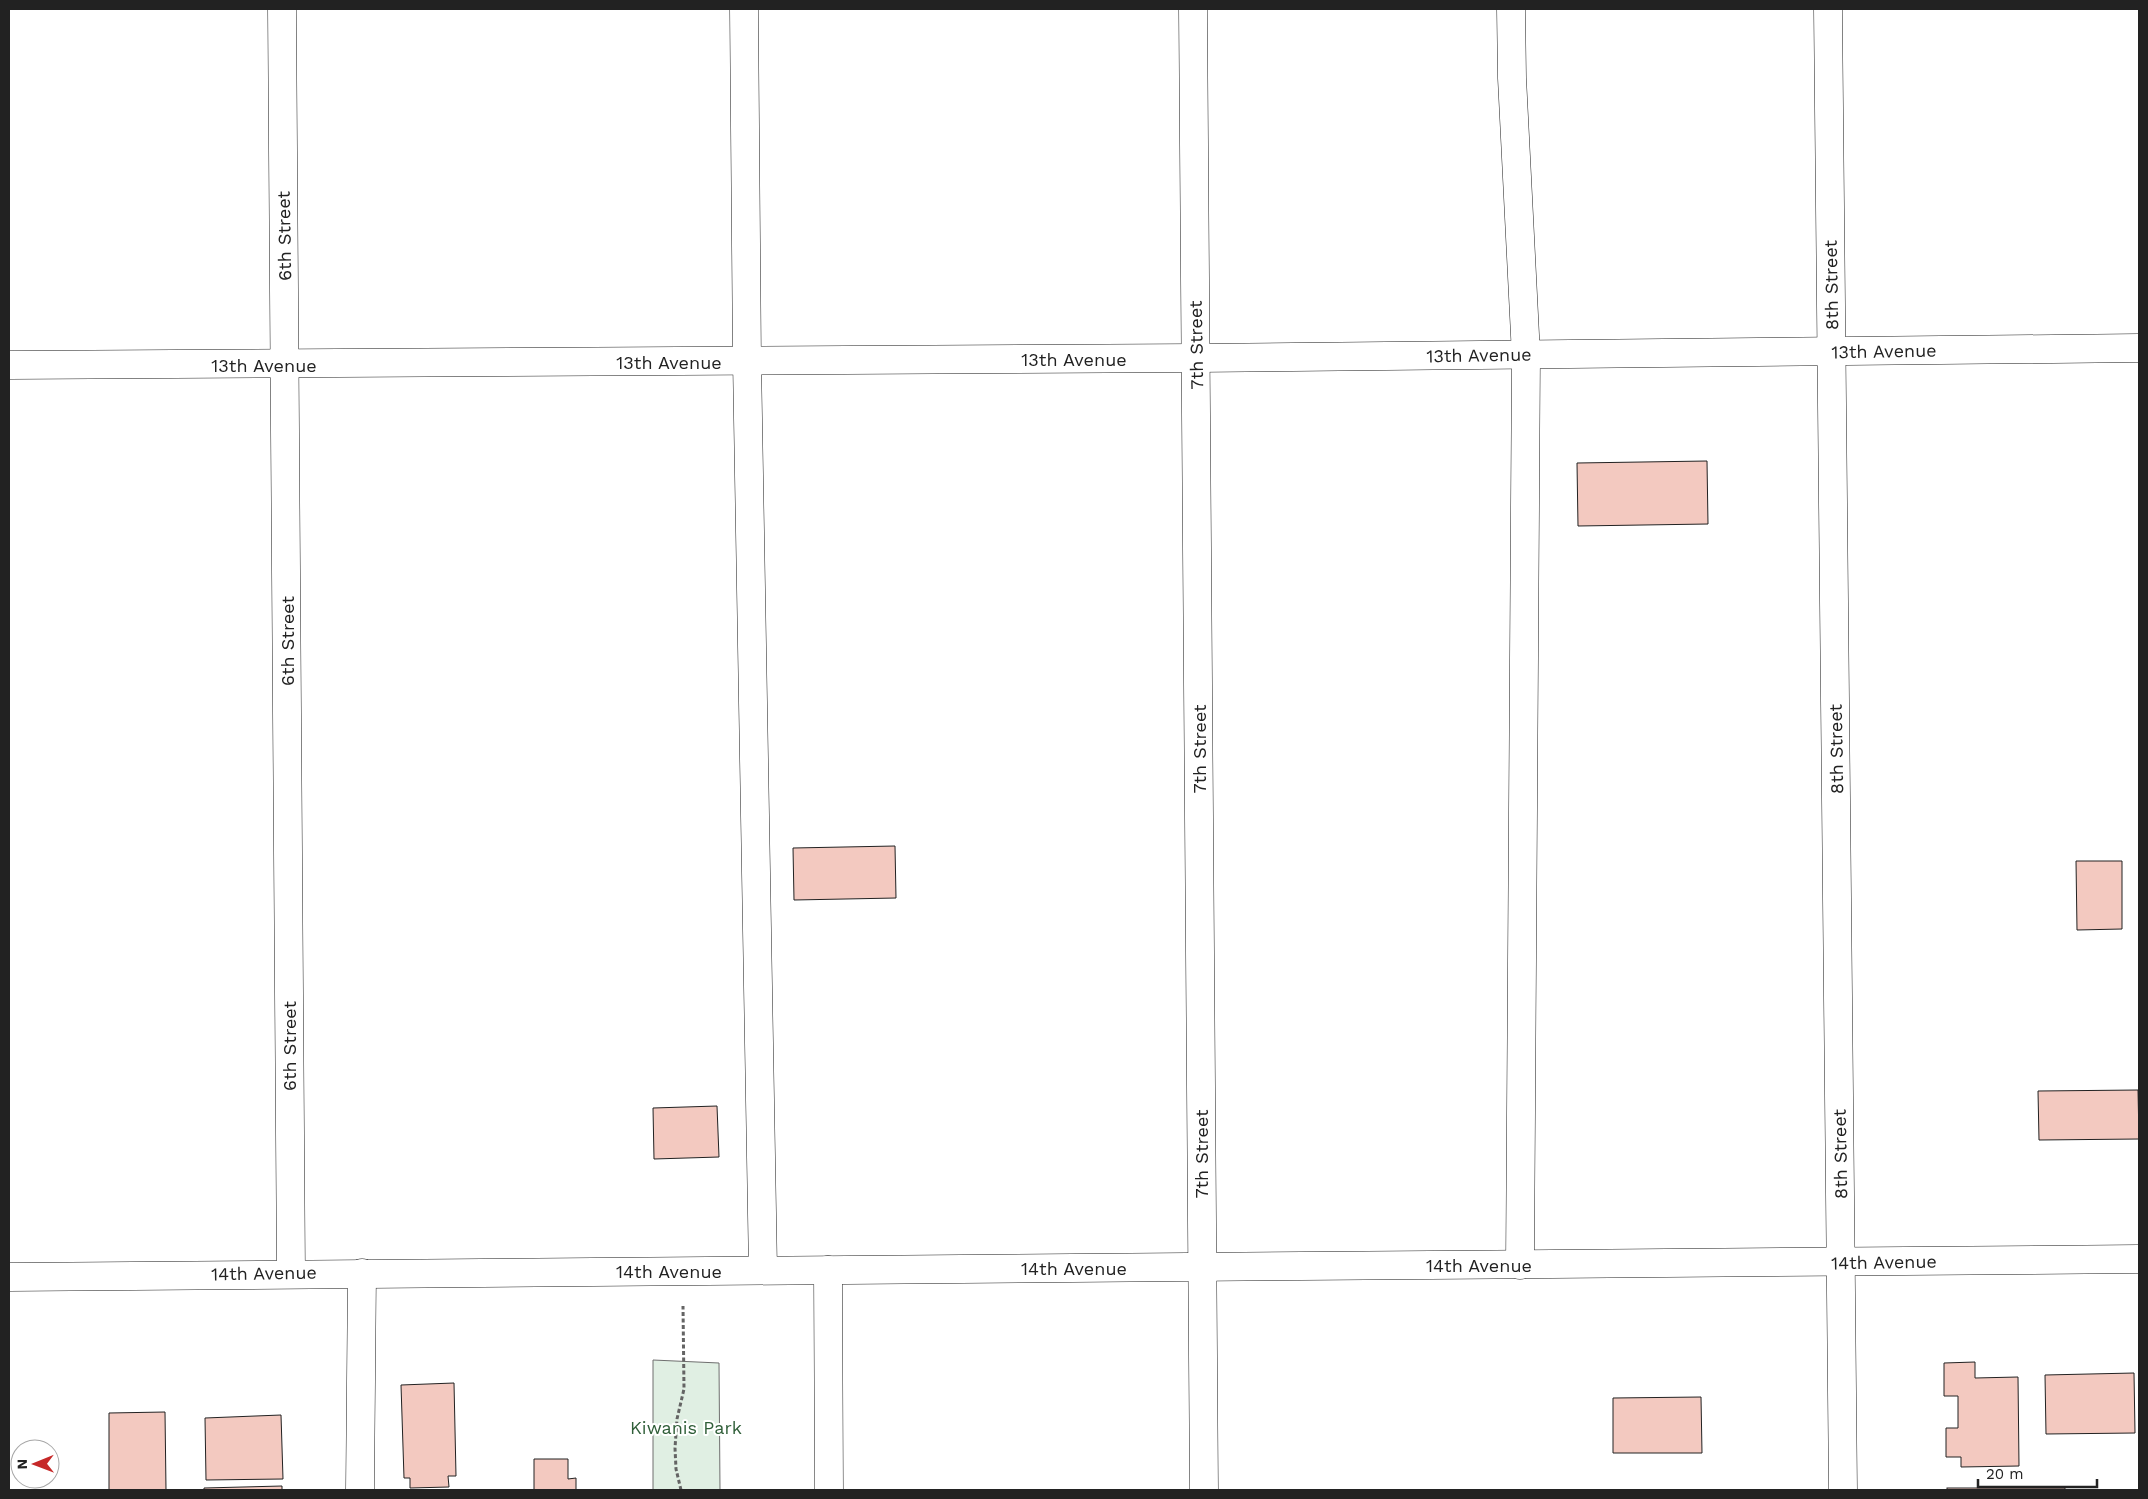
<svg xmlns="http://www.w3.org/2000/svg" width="2148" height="1499" viewBox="0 0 2148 1499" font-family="'Work Sans',sans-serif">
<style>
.green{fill:#e0efe3;stroke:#6f6f6f}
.building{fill:#f3c9c0;stroke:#222}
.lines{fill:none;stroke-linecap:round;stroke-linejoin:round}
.minor-casing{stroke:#222;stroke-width:29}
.path{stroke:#646464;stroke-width:3;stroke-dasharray:4 2.5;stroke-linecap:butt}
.minor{stroke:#fff;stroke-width:28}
.labels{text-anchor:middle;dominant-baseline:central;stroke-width:4;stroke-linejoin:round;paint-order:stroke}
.street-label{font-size:18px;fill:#222;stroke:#fff}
.park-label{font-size:18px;fill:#2f5e38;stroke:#fff}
</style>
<rect width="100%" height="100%" fill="#fff"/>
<polygon class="green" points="653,1360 719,1363 720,1490 653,1490"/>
<g class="building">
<polygon points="1707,461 1708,524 1578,526 1577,463"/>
<polygon points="895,846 896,898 794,900 793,848"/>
<polygon points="2076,861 2122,861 2122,929 2077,930"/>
<polygon points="2138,1090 2139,1139 2039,1140 2038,1091"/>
<polygon points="717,1106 719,1157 654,1159 653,1108"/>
<polygon points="1975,1362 1975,1378 2018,1377 2019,1466 1961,1467 1961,1457 1946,1457 1946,1428 1958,1428 1958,1396 1944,1396 1944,1363"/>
<polygon points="2134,1373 2135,1433 2046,1434 2045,1375"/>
<polygon points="454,1383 456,1476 448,1476 449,1487 410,1488 410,1478 404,1478 401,1385"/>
<polygon points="1701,1397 1702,1453 1613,1453 1613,1398"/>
<polygon points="165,1412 166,1490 109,1490 109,1413"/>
<polygon points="281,1415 283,1479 206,1480 205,1418"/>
<polygon points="534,1459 568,1459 568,1479 576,1478 576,1490 534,1490"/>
<polygon points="282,1486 282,1490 204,1490 204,1488"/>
<rect x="1947" y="1488" width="118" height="2"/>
</g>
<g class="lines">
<g class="minor-casing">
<g id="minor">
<polyline points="282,9 291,1273"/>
<polyline points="744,9 747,361 763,1270"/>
<polyline points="1193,9 1204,1490"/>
<polyline points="1511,9 1512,78 1526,355 1520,1265"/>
<polyline points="1828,9 1843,1490"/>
<polyline points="9,365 1197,358 2139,348"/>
<polyline points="828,1270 829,1490"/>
<polyline points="9,1277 2139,1259"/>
<polyline points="360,1490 362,1273"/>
</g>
</g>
<polyline class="path" points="681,1490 676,1469 675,1448 677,1419 684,1389 683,1306"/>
<use href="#minor" class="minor"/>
</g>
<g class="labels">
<g class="street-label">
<text transform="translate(284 236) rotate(-91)">6th Street</text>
<text transform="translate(1831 285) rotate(-91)">8th Street</text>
<text transform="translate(1196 345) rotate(-91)">7th Street</text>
<text transform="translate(1884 351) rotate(-1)">13th Avenue</text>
<text transform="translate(1479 355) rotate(-1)">13th Avenue</text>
<text x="1074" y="359">13th Avenue</text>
<text x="669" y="362">13th Avenue</text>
<text x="264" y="365">13th Avenue</text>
<text transform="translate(287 641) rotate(-90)">6th Street</text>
<text transform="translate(1199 749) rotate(-90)">7th Street</text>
<text transform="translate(1836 749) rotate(-91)">8th Street</text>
<text transform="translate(289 1046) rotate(-90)">6th Street</text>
<text transform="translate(1201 1154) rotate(-90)">7th Street</text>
<text transform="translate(1840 1154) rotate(-91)">8th Street</text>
<text transform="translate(1884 1262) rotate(-1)">14th Avenue</text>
<text x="1479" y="1265">14th Avenue</text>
<text x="1074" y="1268">14th Avenue</text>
<text x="669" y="1271">14th Avenue</text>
<text transform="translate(264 1273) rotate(-1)">14th Avenue</text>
</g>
<g class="park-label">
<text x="686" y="1427">Kiwanis Park</text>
</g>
</g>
<rect width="2148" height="1499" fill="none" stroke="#222222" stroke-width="20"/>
<g transform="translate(35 1464) rotate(269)"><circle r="24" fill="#ffffff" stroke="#a7a7a7"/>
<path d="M0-4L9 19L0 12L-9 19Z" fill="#c62828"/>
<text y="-8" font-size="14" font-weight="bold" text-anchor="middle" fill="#222222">N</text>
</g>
<path d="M1978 1479v8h119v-8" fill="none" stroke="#222222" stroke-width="2.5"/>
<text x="1986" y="1479" font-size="15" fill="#222222" stroke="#ffffff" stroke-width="4" paint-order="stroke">20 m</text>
</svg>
